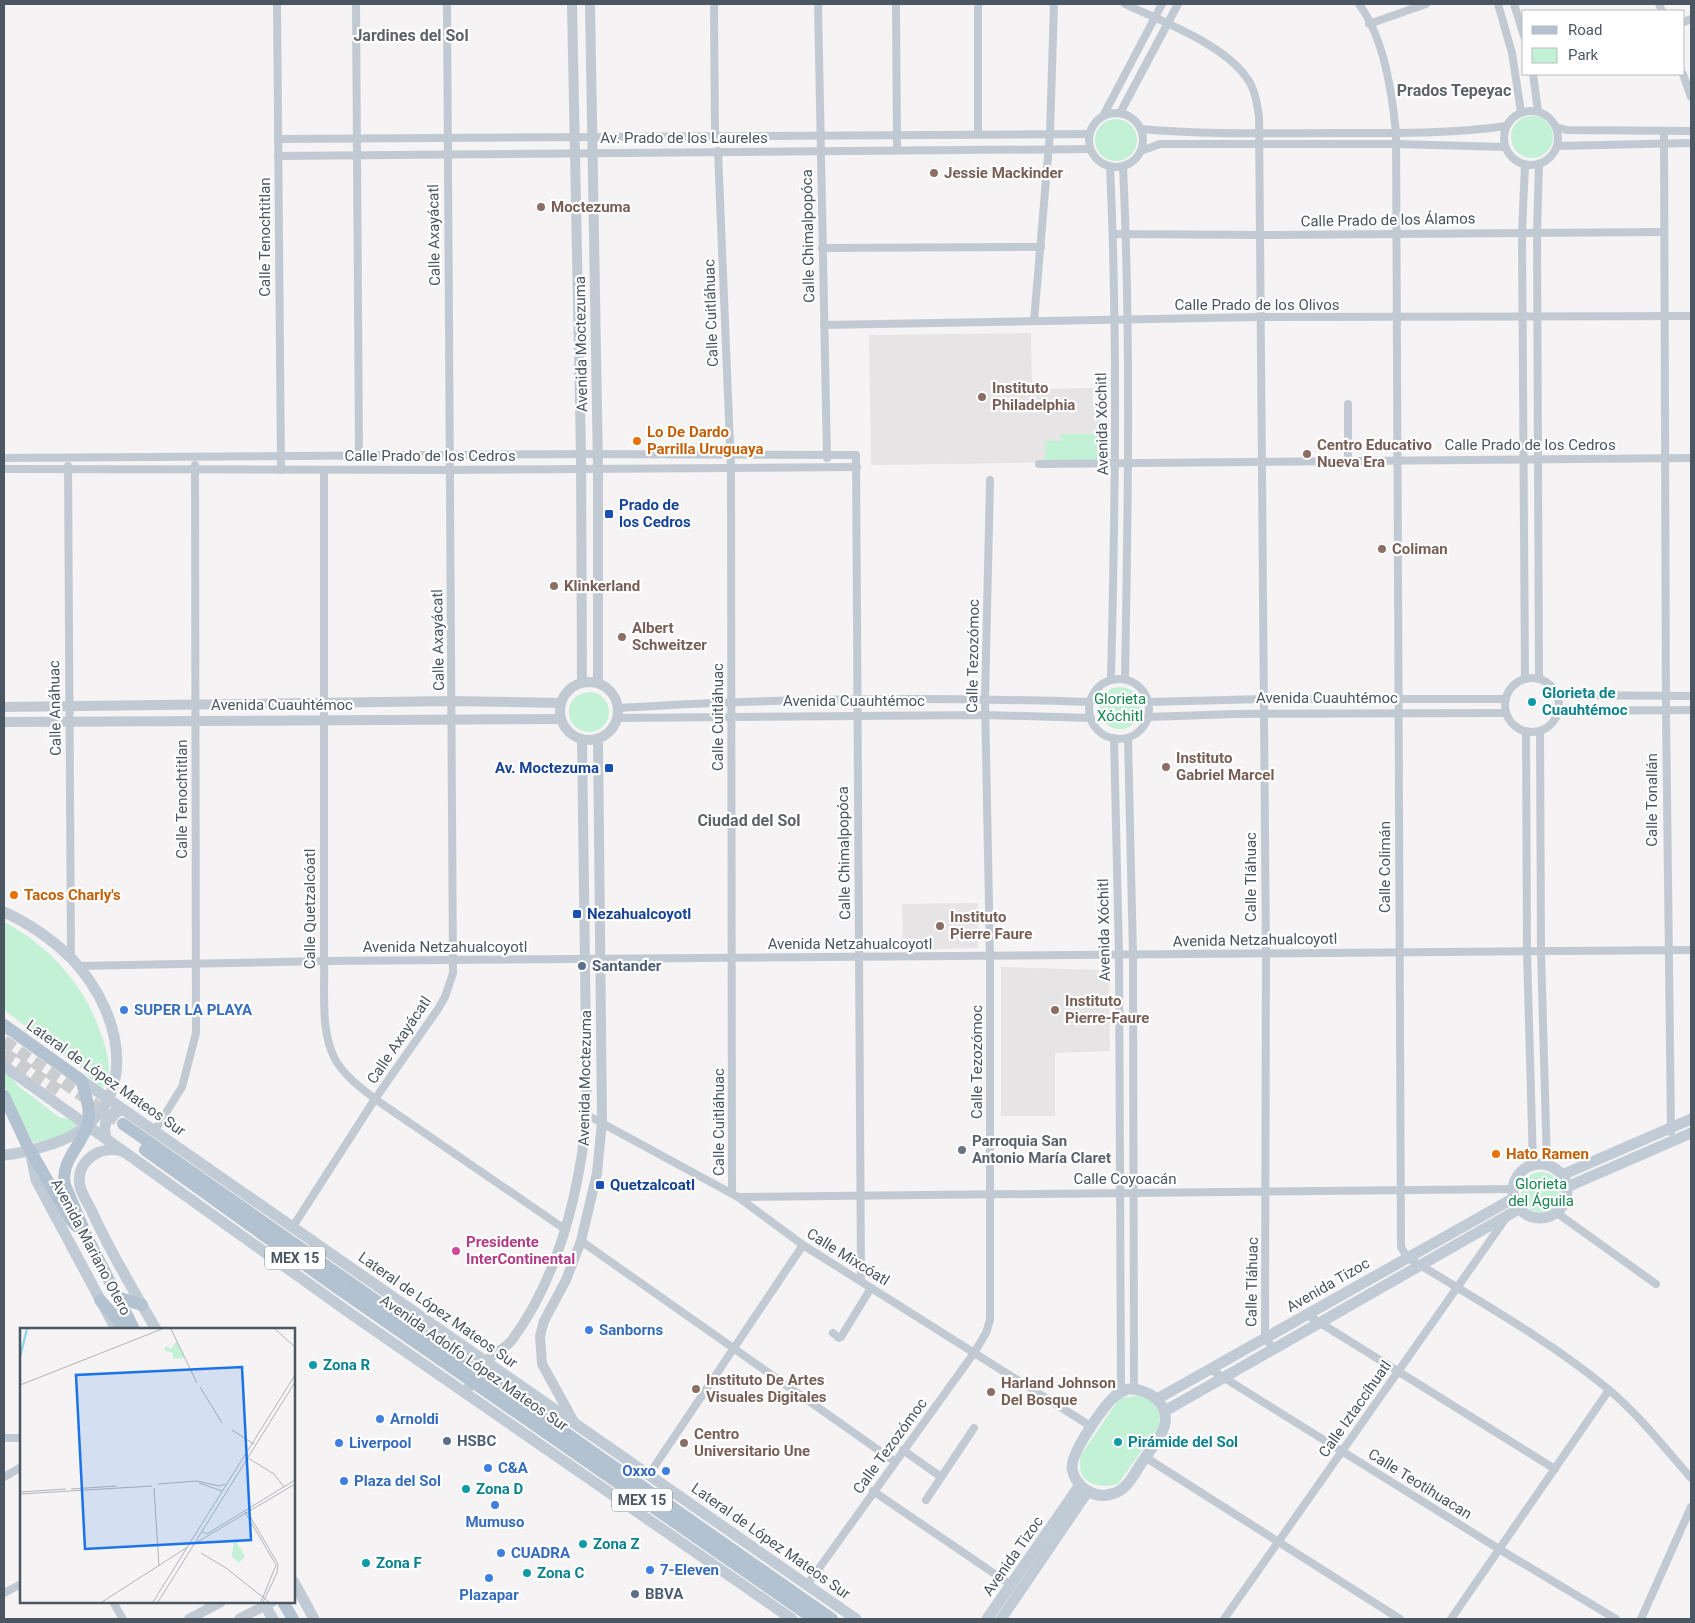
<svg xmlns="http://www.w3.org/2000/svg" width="1695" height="1623" viewBox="0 0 1695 1623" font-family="Roboto,sans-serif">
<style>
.education{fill:#e6e4e5}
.green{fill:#c3f1d5}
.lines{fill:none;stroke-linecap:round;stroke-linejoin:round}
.primary-tunnel{stroke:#caccce;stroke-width:12;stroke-dasharray:12 6;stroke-linecap:butt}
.minor{stroke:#c1cad2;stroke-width:8}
.tertiary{stroke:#c1cad2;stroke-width:10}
.secondary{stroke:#c1cbd6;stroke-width:11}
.primary{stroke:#b3c2d1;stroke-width:12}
.education-dot{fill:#8d6e63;stroke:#fff;stroke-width:2}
.food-dot{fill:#e8710a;stroke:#fff;stroke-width:2}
.transit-dot{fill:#1a4fb4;stroke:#fff;stroke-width:2}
.culture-dot{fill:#0f9aa8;stroke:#fff;stroke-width:2}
.service-dot{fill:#5c6f8a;stroke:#fff;stroke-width:2}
.shop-dot{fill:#3f7fe0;stroke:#fff;stroke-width:2}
.worship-dot{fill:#6b7280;stroke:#fff;stroke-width:2}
.hotel-dot{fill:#d1479c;stroke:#fff;stroke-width:2}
.labels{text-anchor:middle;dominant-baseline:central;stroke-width:4.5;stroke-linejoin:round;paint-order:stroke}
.shield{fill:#fff;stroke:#808990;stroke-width:1}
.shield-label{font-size:14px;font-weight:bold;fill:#4a5661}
.street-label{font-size:15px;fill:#4a5661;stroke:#fff}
.education-label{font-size:15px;font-weight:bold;fill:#785e54;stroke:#fff;text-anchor:start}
.food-label{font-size:15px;font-weight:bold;fill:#c56008;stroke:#fff;text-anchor:start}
.transit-label{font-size:15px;font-weight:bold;fill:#164399;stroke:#fff;text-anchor:start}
.culture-label{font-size:15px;font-weight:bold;fill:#0d838f;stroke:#fff;text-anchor:start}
.park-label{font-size:15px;fill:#17864f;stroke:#fff}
.service-label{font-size:15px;font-weight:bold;fill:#4e5e75;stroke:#fff;text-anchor:start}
.shop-label{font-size:15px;font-weight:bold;fill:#366cbe;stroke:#fff;text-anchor:start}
.worship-label{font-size:15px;font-weight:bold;fill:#5b616d;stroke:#fff;text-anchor:start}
.hotel-label{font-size:15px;font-weight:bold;fill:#b23c85;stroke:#fff;text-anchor:start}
.neighbourhood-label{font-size:16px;font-weight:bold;fill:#5f6368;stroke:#fff}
.inset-river{fill:none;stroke:#90daee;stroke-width:2.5}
.inset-road{fill:none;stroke:#b1b4b9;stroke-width:1}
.view{fill:#1a73e8;fill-opacity:0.15;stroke:#1a73e8;stroke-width:2.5}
.inset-edge{fill:none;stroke:#4a5661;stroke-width:2.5}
</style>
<rect width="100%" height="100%" fill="#f5f3f3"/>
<g class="education">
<polygon points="1031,333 1032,389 1100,388 1100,393 1093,394 1093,401 1100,406 1101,462 871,465 869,335"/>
<polygon points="978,903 978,948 903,950 902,904"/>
<polygon points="1001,967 1109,970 1110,1051 1055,1053 1055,1116 1001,1116"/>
</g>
<g class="green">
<circle cx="1532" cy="137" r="21"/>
<circle cx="1116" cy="140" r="21"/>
<polygon points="1061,434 1101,434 1101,462 1045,462 1045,441 1061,441"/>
<circle cx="1120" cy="708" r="21"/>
<circle cx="589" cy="712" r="20"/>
<path d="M 4,922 C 52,947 89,990 104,1043 C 109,1060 113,1076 101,1090 L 80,1067 L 4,1010 Z"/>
<path d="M 4,1069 L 10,1074 L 17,1085 L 59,1117 L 74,1120 L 78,1124 C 70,1136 46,1140 33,1143 L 4,1085 Z"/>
<circle cx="1541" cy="1192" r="20"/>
<path d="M 1138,1395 L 1149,1399 L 1160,1413 L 1159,1426 L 1118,1484 C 1095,1490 1075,1482 1081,1455 L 1119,1399 Z"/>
</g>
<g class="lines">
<g class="primary-tunnel">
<polyline points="4,1041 123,1124"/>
<polyline points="4,1053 61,1092"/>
</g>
<g class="minor">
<polyline points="277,4 281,470"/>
<polyline points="356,4 359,456"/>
<polyline points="714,4 715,135"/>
<polyline points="818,4 827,458"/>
<polyline points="896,4 897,150"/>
<polyline points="978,4 978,134"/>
<path d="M 1125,4 C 1161,21 1223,44 1246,77 C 1255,88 1257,103 1259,117 L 1266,954 L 1265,1337 L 1273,1349"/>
<path d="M 1359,4 C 1384,38 1392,92 1396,133 L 1401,1247 L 1407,1257 C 1475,1299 1546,1338 1608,1389 C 1639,1415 1665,1448 1691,1478"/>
<polyline points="1498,4 1512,53 1521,112"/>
<polyline points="1514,4 1524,36"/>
<polyline points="1659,4 1662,11"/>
<polyline points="1684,22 1691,19"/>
<polyline points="1369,24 1426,4"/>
<polyline points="1533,74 1538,111"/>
<polyline points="1683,74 1691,97"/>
<circle cx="1531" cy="138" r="27"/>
<circle cx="1116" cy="140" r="27"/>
<polyline points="1120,113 1178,4"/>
<polyline points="1103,116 1162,4"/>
<polyline points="1556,127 1567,130 1691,131"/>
<path d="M 1141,129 C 1207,135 1273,133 1339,133 C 1394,133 1451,134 1506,126"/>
<polyline points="1664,131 1666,710 1671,1132"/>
<polyline points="278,139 1089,134"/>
<polyline points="1557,146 1691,143"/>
<polyline points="718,151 731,469 732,1194"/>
<polyline points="1141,151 1160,144 1396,144 1505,147"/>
<polyline points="278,156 1090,149"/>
<polyline points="1525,165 1522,232 1525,679"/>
<path d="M 1110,167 C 1118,338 1115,509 1111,680"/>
<path d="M 1123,167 C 1131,337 1128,509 1125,679"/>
<polyline points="1113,234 1260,235 1664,232"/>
<polyline points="822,248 1041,247"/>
<polyline points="1034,321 1050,133 1054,4"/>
<polyline points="824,325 1260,317 1691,316"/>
<polyline points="4,458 581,454 856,455 861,1281"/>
<polyline points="1348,461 1348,404"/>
<polyline points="1039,464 1691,458"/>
<polyline points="68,466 71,959"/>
<polyline points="4,469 450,470 857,467"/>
<path d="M 324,470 L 324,961 C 325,993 320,1033 336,1061 C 346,1077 361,1088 375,1099 L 566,1230"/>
<circle cx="1532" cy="705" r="27"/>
<polyline points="1539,679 1537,232 1539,164"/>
<circle cx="1119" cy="709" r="30"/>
<polyline points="1557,695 1691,696"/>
<polyline points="1148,702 1264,699 1506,699"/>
<path d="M 618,708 C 775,698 933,697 1090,702"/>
<polyline points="1558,711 1691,710"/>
<polyline points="1148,717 1235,714 1506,713"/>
<polyline points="618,718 986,715 1091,718"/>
<polyline points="1526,731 1527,951 1533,1165"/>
<polyline points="1540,731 1541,951 1547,1165"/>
<polyline points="1114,738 1119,955 1121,1392"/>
<polyline points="1128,738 1133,955 1134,1389"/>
<polyline points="77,966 324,961 1691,950"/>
<polyline points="587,1115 738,1197 803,1245 1092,1427"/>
<polyline points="154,1132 182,1087 196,1033 195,465"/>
<polyline points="738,1197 1513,1189"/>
<polyline points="1557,1213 1656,1284"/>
<polyline points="292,1228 375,1099 438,1009 445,997 453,973 447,4"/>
<polyline points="581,1241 894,1461"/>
<polyline points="1306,1314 1555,1469"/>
<polyline points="833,1333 839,1338 841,1337 871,1288"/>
<polyline points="1210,1369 1499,1549 1616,1619"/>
<polyline points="4,1438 21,1438"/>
<polyline points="903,1450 941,1477"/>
<polyline points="1145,1457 1400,1619"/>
<polyline points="648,1476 803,1245"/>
<polyline points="4,1477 21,1467"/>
<polyline points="873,1491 1011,1585"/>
<polyline points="926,1500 974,1428"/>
<polyline points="807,1585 974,1353 986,1333 990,1320 990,956 985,700 990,480"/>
<polyline points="4,1593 21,1584"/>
<polyline points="113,1602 123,1619"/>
<polyline points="1224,1619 1506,1218"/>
<polyline points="1451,1619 1609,1390"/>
<polyline points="1641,1619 1691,1507"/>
</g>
<g class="tertiary">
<polyline points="572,4 581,454 582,682"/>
<polyline points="590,4 598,469 598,683"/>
<circle cx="589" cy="711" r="29"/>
<polyline points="4,707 453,701 561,703"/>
<polyline points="4,722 561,719"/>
<path d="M 465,1393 C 472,1383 478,1370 486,1361 C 494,1353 505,1349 512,1340 C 560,1275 579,1193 587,1115 L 582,740"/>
<polyline points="574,1422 542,1364 540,1336 544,1321 566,1280 581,1241 597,1173 602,1122 598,739"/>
<polyline points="189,1619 221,1602"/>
<polyline points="239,1619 272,1602"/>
</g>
<g class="secondary">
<path d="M 4,912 C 28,923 53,940 72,959 C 127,1017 143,1114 52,1144 C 36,1149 20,1154 4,1155"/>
<polyline points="4,1066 354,1316 792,1619"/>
<polyline points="81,1080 856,1619"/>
<path d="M 106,1138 C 102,1124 108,1112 123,1110"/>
<path d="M 122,1151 C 100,1145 75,1161 80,1186 C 82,1196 89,1204 93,1214 C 111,1253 134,1292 156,1329"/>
<polyline points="31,1155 36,1180 116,1329"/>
<circle cx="1540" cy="1191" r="27"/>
<polyline points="1562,1175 1691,1119"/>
<polyline points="1567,1187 1691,1133"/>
<path d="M 1128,1389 C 1150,1388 1173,1406 1163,1430 C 1158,1441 1149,1452 1142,1462 C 1134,1474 1127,1491 1111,1494 C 1103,1497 1094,1495 1086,1490 C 1079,1485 1073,1477 1072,1468 C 1071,1452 1103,1407 1115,1396 C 1119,1393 1123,1391 1128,1389 Z"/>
<polyline points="1157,1399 1514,1198"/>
<polyline points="1165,1411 1519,1209"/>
<polyline points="294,1582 314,1619"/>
<polyline points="263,1602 273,1619"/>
<polyline points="987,1619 1080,1485"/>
<polyline points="1001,1619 1088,1491"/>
</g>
<g class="primary">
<path d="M 4,1025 L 81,1080 C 86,1094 92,1113 87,1127 C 80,1147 60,1162 65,1185 L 87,1237 L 134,1329"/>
<polyline points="4,1096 27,1145 70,1219 76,1226"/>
<polyline points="123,1124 832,1619"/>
<polyline points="145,1150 333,1285 814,1619"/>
<polyline points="117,1297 142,1305"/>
<polyline points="100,1300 126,1329"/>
<polyline points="283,1602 293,1619"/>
</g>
</g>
<g class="education-dot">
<circle cx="934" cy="173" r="5"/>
<circle cx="541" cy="207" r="5"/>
<circle cx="982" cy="397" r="5"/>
<circle cx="1307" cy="454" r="5"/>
<circle cx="1382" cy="549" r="5"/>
<circle cx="554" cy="586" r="5"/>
<circle cx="622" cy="637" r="5"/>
<circle cx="1166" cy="767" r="5"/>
<circle cx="940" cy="926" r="5"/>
<circle cx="1055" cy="1010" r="5"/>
<circle cx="696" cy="1389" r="5"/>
<circle cx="991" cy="1392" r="5"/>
<circle cx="684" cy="1443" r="5"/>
</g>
<g class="food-dot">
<circle cx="637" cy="441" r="5"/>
<circle cx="14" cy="895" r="5"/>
<circle cx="1496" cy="1154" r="5"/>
</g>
<g class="transit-dot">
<rect x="604" y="509" width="10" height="10" rx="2.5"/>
<rect x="604" y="763" width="10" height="10" rx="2.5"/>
<rect x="572" y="909" width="10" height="10" rx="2.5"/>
<rect x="595" y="1180" width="10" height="10" rx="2.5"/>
</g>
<g class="culture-dot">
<circle cx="1532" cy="702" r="5"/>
<circle cx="313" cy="1365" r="5"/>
<circle cx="1118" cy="1442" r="5"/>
<circle cx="466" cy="1489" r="5"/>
<circle cx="583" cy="1544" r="5"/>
<circle cx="366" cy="1563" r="5"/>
<circle cx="527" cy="1573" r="5"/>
</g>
<g class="service-dot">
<circle cx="582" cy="966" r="5"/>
<circle cx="447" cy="1441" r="5"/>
<circle cx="635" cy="1594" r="5"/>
</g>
<g class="shop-dot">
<circle cx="124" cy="1010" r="5"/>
<circle cx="589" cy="1330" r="5"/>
<circle cx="380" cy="1419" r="5"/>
<circle cx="339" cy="1443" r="5"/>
<circle cx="488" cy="1468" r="5"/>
<circle cx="666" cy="1471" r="5"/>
<circle cx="344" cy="1481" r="5"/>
<circle cx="495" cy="1505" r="5"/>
<circle cx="501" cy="1553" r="5"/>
<circle cx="650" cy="1570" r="5"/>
<circle cx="489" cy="1578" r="5"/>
</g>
<circle class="worship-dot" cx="962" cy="1150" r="5"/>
<circle class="hotel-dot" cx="456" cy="1251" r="5"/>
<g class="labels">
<g class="shield">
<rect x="265" y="1246.5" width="60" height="23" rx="4"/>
<rect x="612" y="1488.5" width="60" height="23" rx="4"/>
</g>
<g class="shield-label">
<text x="295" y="1258">MEX 15</text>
<text x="642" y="1500">MEX 15</text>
</g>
<g class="street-label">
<text x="684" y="138">Av. Prado de los Laureles</text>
<text transform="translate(1388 220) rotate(-1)">Calle Prado de los Álamos</text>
<text transform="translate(434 235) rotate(-91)">Calle Axayácatl</text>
<text transform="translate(808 236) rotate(-91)">Calle Chimalpopóca</text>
<text transform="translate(265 237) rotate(-90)">Calle Tenochtitlan</text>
<text x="1257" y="305">Calle Prado de los Olivos</text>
<text transform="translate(711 313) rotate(-92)">Calle Cuitláhuac</text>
<text transform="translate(581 344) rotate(-91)">Avenida Moctezuma</text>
<text transform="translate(1102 424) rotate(-91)">Avenida Xóchitl</text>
<text x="1530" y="445">Calle Prado de los Cedros</text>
<text x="430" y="456">Calle Prado de los Cedros</text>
<text transform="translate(438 640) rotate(-91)">Calle Axayácatl</text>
<text transform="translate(973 656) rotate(-89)">Calle Tezozómoc</text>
<text x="1327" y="698">Avenida Cuauhtémoc</text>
<text x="854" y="701">Avenida Cuauhtémoc</text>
<text x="282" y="705">Avenida Cuauhtémoc</text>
<text transform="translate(55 708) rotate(-91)">Calle Anáhuac</text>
<text transform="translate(718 717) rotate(-90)">Calle Cuitláhuac</text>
<text transform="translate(182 799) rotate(-90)">Calle Tenochtitlan</text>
<text transform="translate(1652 800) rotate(-90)">Calle Tonallán</text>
<text transform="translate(844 853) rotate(-91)">Calle Chimalpopóca</text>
<text transform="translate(1385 867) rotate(-90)">Calle Colimán</text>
<text transform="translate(1251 877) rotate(-90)">Calle Tláhuac</text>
<text transform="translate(310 909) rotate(-90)">Calle Quetzalcóatl</text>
<text transform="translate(1104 930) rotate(-91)">Avenida Xóchitl</text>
<text transform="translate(1255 940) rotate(-1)">Avenida Netzahualcoyotl</text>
<text x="850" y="944">Avenida Netzahualcoyotl</text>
<text x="445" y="947">Avenida Netzahualcoyotl</text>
<text transform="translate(399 1040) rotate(-56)">Calle Axayácatl</text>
<text transform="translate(977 1062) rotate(-90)">Calle Tezozómoc</text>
<text transform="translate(106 1078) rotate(35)">Lateral de López Mateos Sur</text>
<text transform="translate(585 1078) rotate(-89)">Avenida Moctezuma</text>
<text transform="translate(719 1122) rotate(-90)">Calle Cuitláhuac</text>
<text x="1125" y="1179">Calle Coyoacán</text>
<text transform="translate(91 1247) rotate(62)">Avenida Mariano Otero</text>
<text transform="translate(848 1257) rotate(32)">Calle Mixcóatl</text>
<text transform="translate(1252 1282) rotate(-89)">Calle Tláhuac</text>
<text transform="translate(1328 1285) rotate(-30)">Avenida Tizoc</text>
<text transform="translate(438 1310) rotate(35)">Lateral de López Mateos Sur</text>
<text transform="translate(474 1363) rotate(35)">Avenida Adolfo López Mateos Sur</text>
<text transform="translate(1355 1409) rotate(-55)">Calle Iztaccíhuatl</text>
<text transform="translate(890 1446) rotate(-54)">Calle Tezozómoc</text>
<text transform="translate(1420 1484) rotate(32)">Calle Teotihuacan</text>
<text transform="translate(771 1541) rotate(35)">Lateral de López Mateos Sur</text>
<text transform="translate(1013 1556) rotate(-55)">Avenida Tizoc</text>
</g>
<g class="education-label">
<text x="944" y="173">Jessie Mackinder</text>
<text x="551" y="207">Moctezuma</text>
<text x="992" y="388">Instituto<tspan x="992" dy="17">Philadelphia</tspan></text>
<text x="1317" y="445">Centro Educativo<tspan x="1317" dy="17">Nueva Era</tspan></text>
<text x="1392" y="549">Coliman</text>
<text x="564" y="586">Klinkerland</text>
<text x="632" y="628">Albert<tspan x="632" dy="17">Schweitzer</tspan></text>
<text x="1176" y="758">Instituto<tspan x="1176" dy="17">Gabriel Marcel</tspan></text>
<text x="950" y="917">Instituto<tspan x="950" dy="17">Pierre Faure</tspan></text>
<text x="1065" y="1001">Instituto<tspan x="1065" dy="17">Pierre-Faure</tspan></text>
<text x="706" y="1380">Instituto De Artes<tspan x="706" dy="17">Visuales Digitales</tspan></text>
<text x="1001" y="1383">Harland Johnson<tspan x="1001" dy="17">Del Bosque</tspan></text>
<text x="694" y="1434">Centro<tspan x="694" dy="17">Universitario Une</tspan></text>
</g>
<g class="food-label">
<text x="647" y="432">Lo De Dardo<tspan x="647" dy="17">Parrilla Uruguaya</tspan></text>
<text x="24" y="895">Tacos Charly's</text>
<text x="1506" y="1154">Hato Ramen</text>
</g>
<g class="transit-label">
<text x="619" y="505">Prado de<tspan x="619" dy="17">los Cedros</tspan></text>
<text x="599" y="768" text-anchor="end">Av. Moctezuma</text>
<text x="587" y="914">Nezahualcoyotl</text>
<text x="610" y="1185">Quetzalcoatl</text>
</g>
<g class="culture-label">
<text x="1542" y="693">Glorieta de<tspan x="1542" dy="17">Cuauhtémoc</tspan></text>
<text x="323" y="1365">Zona R</text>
<text x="1128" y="1442">Pirámide del Sol</text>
<text x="476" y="1489">Zona D</text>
<text x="593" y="1544">Zona Z</text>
<text x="376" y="1563">Zona F</text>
<text x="537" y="1573">Zona C</text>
</g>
<g class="park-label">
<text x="1120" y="699">Glorieta<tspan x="1120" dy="17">Xóchitl</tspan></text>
<text x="1541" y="1184">Glorieta<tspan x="1541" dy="17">del Águila</tspan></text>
</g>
<g class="service-label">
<text x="592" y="966">Santander</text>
<text x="457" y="1441">HSBC</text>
<text x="645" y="1594">BBVA</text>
</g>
<g class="shop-label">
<text x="134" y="1010">SUPER LA PLAYA</text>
<text x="599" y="1330">Sanborns</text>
<text x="390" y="1419">Arnoldi</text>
<text x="349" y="1443">Liverpool</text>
<text x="498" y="1468">C&amp;A</text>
<text x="656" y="1471" text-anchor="end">Oxxo</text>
<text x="354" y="1481">Plaza del Sol</text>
<text x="495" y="1522" text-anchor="middle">Mumuso</text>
<text x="511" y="1553">CUADRA</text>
<text x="660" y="1570">7-Eleven</text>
<text x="489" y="1595" text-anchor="middle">Plazapar</text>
</g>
<g class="worship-label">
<text x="972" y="1141">Parroquia San<tspan x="972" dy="17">Antonio María Claret</tspan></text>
</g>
<g class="hotel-label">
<text x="466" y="1242">Presidente<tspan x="466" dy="17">InterContinental</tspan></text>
</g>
<g class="neighbourhood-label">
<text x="411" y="35">Jardines del Sol</text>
<text x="1454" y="90">Prados Tepeyac</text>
<text x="749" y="820">Ciudad del Sol</text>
</g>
</g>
<g transform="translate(20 1328)">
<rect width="275" height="275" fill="#f5f3f3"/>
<path d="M 157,13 L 165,30 L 153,31 L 153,25 L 144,22 L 146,18 L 151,21 ZM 214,210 L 225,228 L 219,235 L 212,229 Z" fill="#c3f1d5"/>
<path class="inset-river" d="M 0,29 L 7,1"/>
<path class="inset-road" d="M 151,1 L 177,55M 255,1 L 275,19M 0,57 L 142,1M 180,59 L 202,95M 212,102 L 234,116M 228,130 L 254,146 L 264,159M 179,155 L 202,163M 138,156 L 177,153 L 199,158 L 205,156M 134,160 L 139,238M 51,161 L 96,158M 0,164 L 46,161M 0,166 L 132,158M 225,184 L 256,237 L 241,274M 228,185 L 258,236 L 257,245 L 243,274M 182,203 L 187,206 L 275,152M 174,216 L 275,156M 181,225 L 206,240 L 249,274M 82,274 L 166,220M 133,274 L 275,47M 138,274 L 275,54"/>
<path class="view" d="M 222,39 L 231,212 L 65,221 L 56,47 Z"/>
<rect width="275" height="275" class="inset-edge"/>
</g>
<rect width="1695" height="1623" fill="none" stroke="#4a5661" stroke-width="10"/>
<rect x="1522" y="10" width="162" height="65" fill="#ffffff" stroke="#b7bbc0"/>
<rect x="1532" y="26" width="25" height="8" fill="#b3c2d1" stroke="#b7bbc0"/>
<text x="1568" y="35" font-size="15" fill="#4a5661">Road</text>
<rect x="1532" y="48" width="25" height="15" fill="#c3f1d5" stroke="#b7bbc0"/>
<text x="1568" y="60" font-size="15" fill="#4a5661">Park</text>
</svg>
